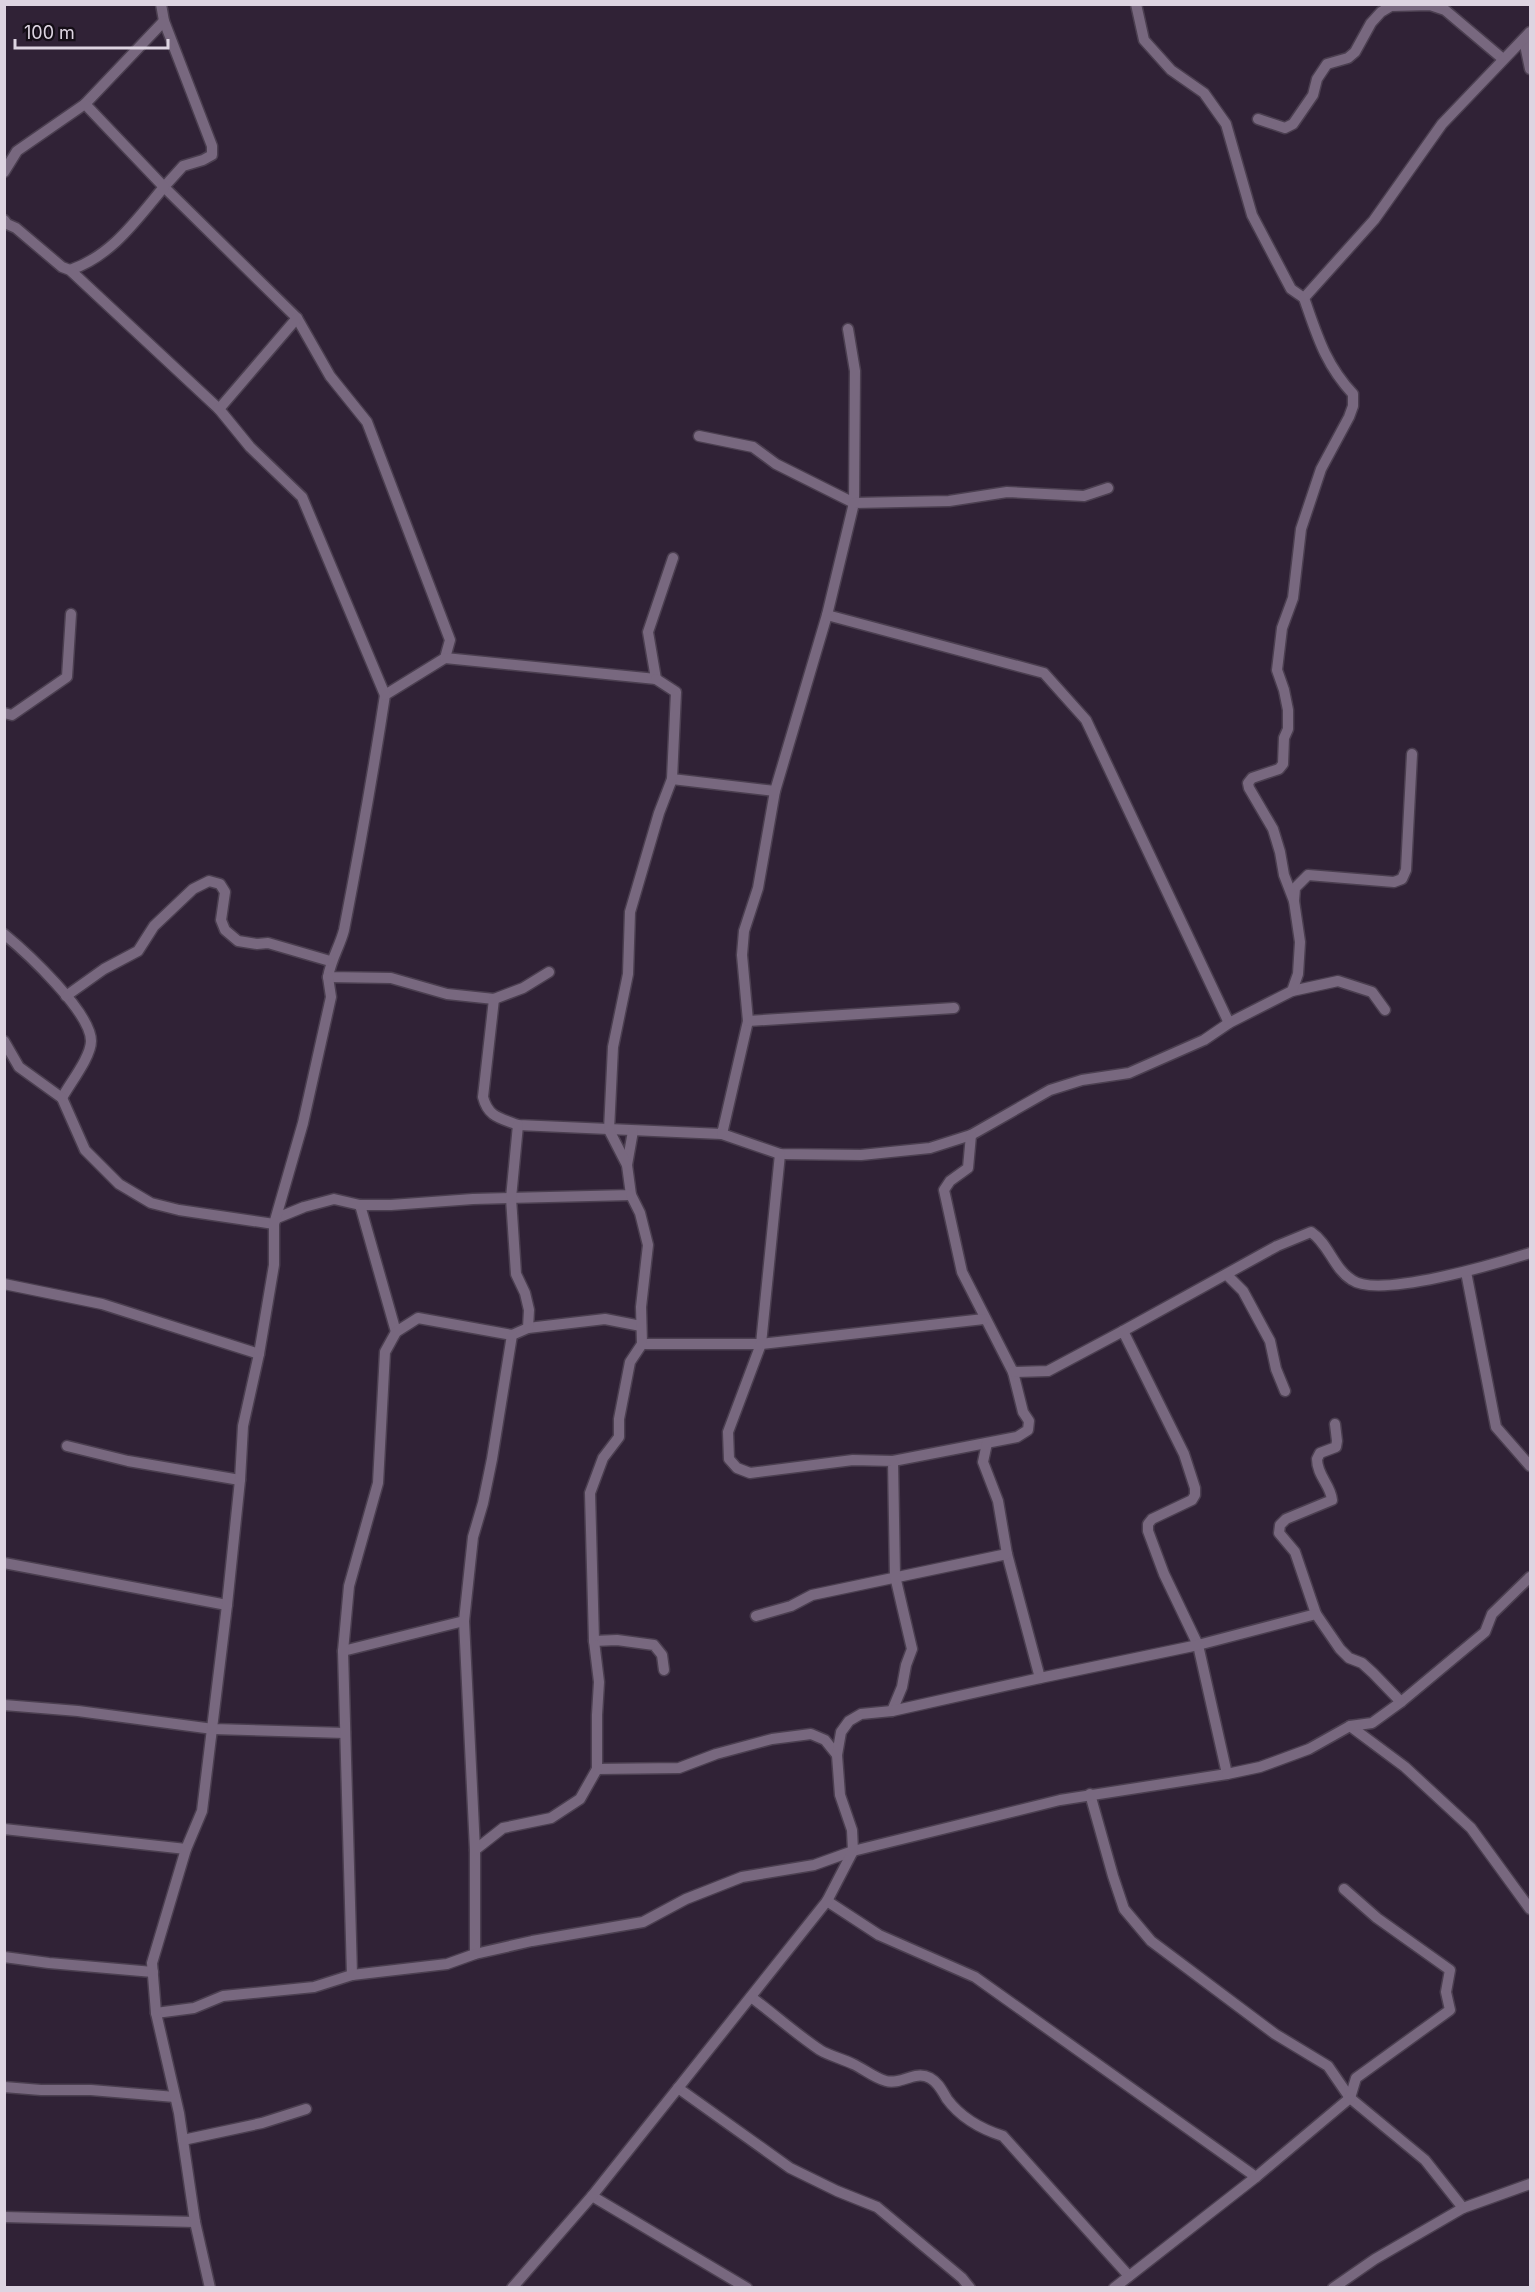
<svg xmlns="http://www.w3.org/2000/svg" width="1535" height="2292" viewBox="0 0 1535 2292" font-family="Inter,sans-serif">
<style>
.lines{fill:none;stroke-linecap:round;stroke-linejoin:round}
.street-casing{stroke:#4b3f50;stroke-width:13}
.street{stroke:#78687f;stroke-width:10}
</style>
<rect width="100%" height="100%" fill="#302236"/>
<g class="lines">
<g class="street-casing">
<g id="street">
<path d="M 161,4 L 164,21 L 212,146 L 212,155 L 203,160 L 183,166 L 164,187 L 297,318 L 330,376 L 367,422 L 450,640 L 445,658 L 385,695 C 373,774 359,852 344,930 C 340,946 331,959 328,977 L 391,978 L 447,994 L 494,999 L 523,988 L 549,972"/>
<polyline points="1136,4 1144,40 1171,70 1204,93 1226,124 1252,215 1291,289 1304,298"/>
<polyline points="1524,40 1530,69"/>
<polyline points="85,104 164,21"/>
<polyline points="1258,119 1285,128 1293,124 1313,95 1317,79 1327,64 1348,58 1355,52 1371,23 1381,12 1391,6 1430,5 1445,10 1503,59"/>
<path d="M 4,172 L 17,151 L 85,104 L 164,187 C 137,219 112,256 70,270"/>
<polyline points="4,220 7,224 16,228 62,267 70,270 219,409"/>
<polyline points="297,318 219,409 250,447 302,497 385,695"/>
<polyline points="699,436 753,447 776,464 854,503 855,371 848,329"/>
<polyline points="827,615 1044,673 1086,720 1229,1023"/>
<polyline points="445,658 656,679 648,632 673,558"/>
<polyline points="4,713 12,715 67,677 71,614"/>
<polyline points="672,779 775,791"/>
<polyline points="1294,901 1295,888 1308,875 1394,882 1402,879 1406,870 1412,754"/>
<path d="M 4,934 C 26,952 91,1012 91,1041 C 91,1057 70,1083 62,1098"/>
<polyline points="1292,991 1338,981 1372,992 1385,1010"/>
<polyline points="66,996 104,969 138,951 154,926 193,889 209,881 220,884 225,892 221,920 225,930 238,941 257,944 268,943 330,961"/>
<path d="M 494,999 L 483,1097 C 488,1117 500,1118 518,1125 L 722,1134 L 748,1021"/>
<polyline points="954,1008 748,1021 742,955 744,931 758,888 775,791 827,615 854,503 949,501 1007,492 1084,496 1108,488"/>
<polyline points="4,1041 19,1067 62,1098 85,1150 119,1184 151,1203 179,1210 274,1224"/>
<path d="M 722,1134 L 780,1154 L 861,1155 L 930,1148 L 971,1135 L 1050,1090 L 1082,1080 L 1129,1073 L 1204,1040 L 1229,1023 L 1292,991 L 1298,974 L 1300,942 L 1294,901 L 1284,875 L 1280,852 L 1273,829 L 1249,788 L 1248,783 L 1252,778 L 1279,769 L 1283,764 L 1284,738 L 1288,729 L 1288,710 L 1284,690 L 1277,670 L 1282,628 L 1293,598 L 1301,529 L 1321,469 L 1349,417 L 1353,406 L 1353,394 C 1325,364 1317,335 1304,298 L 1374,220 L 1442,124 L 1530,32"/>
<polyline points="627,1165 633,1131"/>
<polyline points="360,1205 396,1332"/>
<polyline points="277,1218 304,1207 334,1199 360,1205 391,1205 473,1199 631,1195 627,1165 609,1130 613,1047 628,974 630,912 659,813 672,779 676,692 656,679"/>
<polyline points="1466,1272 1496,1427 1530,1466"/>
<polyline points="1227,1275 1243,1291 1270,1341 1276,1369 1285,1391"/>
<polyline points="4,1284 102,1304 259,1354"/>
<polyline points="528,1328 605,1319 641,1326"/>
<path d="M 1123,1331 L 1277,1246 L 1311,1232 C 1329,1244 1333,1268 1352,1280 C 1379,1299 1498,1263 1530,1253"/>
<polyline points="642,1344 761,1344 780,1154"/>
<polyline points="67,1446 128,1461 240,1480"/>
<polyline points="893,1461 1017,1437 1028,1430 1029,1421 1023,1412 1013,1372 962,1272 944,1190 950,1181 968,1168 971,1135"/>
<polyline points="1007,1554 1040,1678"/>
<polyline points="4,1563 227,1605"/>
<path d="M 1316,1614 L 1295,1552 L 1279,1533 L 1280,1525 L 1286,1519 L 1332,1500 C 1331,1485 1317,1476 1317,1459 L 1320,1453 L 1336,1447 L 1337,1441 L 1335,1424"/>
<polyline points="756,1616 791,1606 812,1595 1007,1554 998,1501 983,1462 987,1443"/>
<polyline points="594,1641 617,1640 654,1645 662,1655 664,1670"/>
<polyline points="343,1651 464,1621"/>
<polyline points="1401,1702 1485,1632 1492,1614 1530,1577"/>
<polyline points="4,1705 78,1711 213,1729 345,1733"/>
<polyline points="892,1711 902,1687 906,1665 912,1649 895,1576 893,1461 853,1460 750,1473 737,1468 729,1459 728,1432 761,1344 984,1319"/>
<polyline points="1350,1726 1405,1767 1471,1828 1530,1909"/>
<polyline points="597,1769 679,1768 716,1754 772,1739 811,1734 825,1740 837,1755"/>
<polyline points="1090,1794 1113,1876 1124,1909 1151,1941 1275,2034 1328,2066 1350,2098 1425,2160 1463,2208"/>
<polyline points="4,1829 186,1849"/>
<polyline points="475,1850 503,1828 551,1818 580,1799 597,1769 597,1715 599,1682 594,1641 590,1493 603,1458 619,1437 619,1419 630,1362 642,1344 641,1307 648,1245 640,1213 631,1195"/>
<polyline points="827,1901 879,1935 975,1977 1256,2177"/>
<polyline points="475,1954 475,1850 464,1621 473,1537 483,1503 492,1459 512,1335 528,1328 529,1310 525,1293 516,1274 511,1198 518,1125"/>
<polyline points="4,1957 49,1963 153,1972"/>
<polyline points="352,1975 343,1651 349,1586 378,1483 385,1352 396,1332 418,1318 512,1335"/>
<path d="M 751,1997 C 774,2014 796,2034 820,2050 C 830,2056 843,2059 853,2064 C 864,2069 874,2078 886,2081 C 901,2085 915,2070 930,2078 C 939,2083 942,2091 947,2099 C 961,2118 981,2129 1003,2136 L 1129,2276"/>
<polyline points="156,2013 194,2008 223,1996 314,1987 352,1975 447,1964 475,1954 532,1941 643,1922 686,1899 742,1877 814,1865 853,1851 1060,1800 1227,1774 1198,1645 1164,1574 1148,1531 1148,1524 1152,1519 1192,1500 1195,1495 1195,1488 1184,1454 1123,1331 1048,1371 1013,1372"/>
<polyline points="4,2087 41,2090 91,2090 175,2097"/>
<polyline points="678,2088 790,2168 837,2191 877,2207 962,2278 970,2288"/>
<polyline points="183,2140 262,2123 306,2109"/>
<polyline points="592,2196 747,2288"/>
<polyline points="4,2217 195,2222"/>
<polyline points="210,2288 195,2222 179,2113 156,2013 152,1963 186,1849 202,1811 227,1605 240,1480 243,1426 259,1354 274,1265 274,1224 303,1123 331,997 328,977"/>
<polyline points="512,2288 592,2196 827,1901 853,1851 852,1830 840,1795 837,1755 841,1732 849,1721 861,1714 892,1711 1040,1678 1198,1645 1316,1614 1340,1649 1349,1658 1362,1663 1373,1673 1401,1702 1372,1723 1350,1726 1309,1749 1260,1767 1227,1774"/>
<polyline points="1114,2288 1256,2177 1350,2098 1356,2078 1450,2010 1446,1992 1450,1970 1377,1918 1344,1889"/>
<polyline points="1333,2288 1375,2259 1463,2208 1530,2184"/>
</g>
</g>
<use href="#street" class="street"/>
</g>
<rect width="1535" height="2292" fill="none" stroke="#ddd4e1" stroke-width="12"/>
<path d="M15 39v9h153v-9" fill="none" stroke="#ddd4e1" stroke-width="3"/>
<text x="24" y="39" font-size="18" fill="#ddd4e1" stroke="#150e17" stroke-width="4.5" paint-order="stroke">100 m</text>
</svg>
